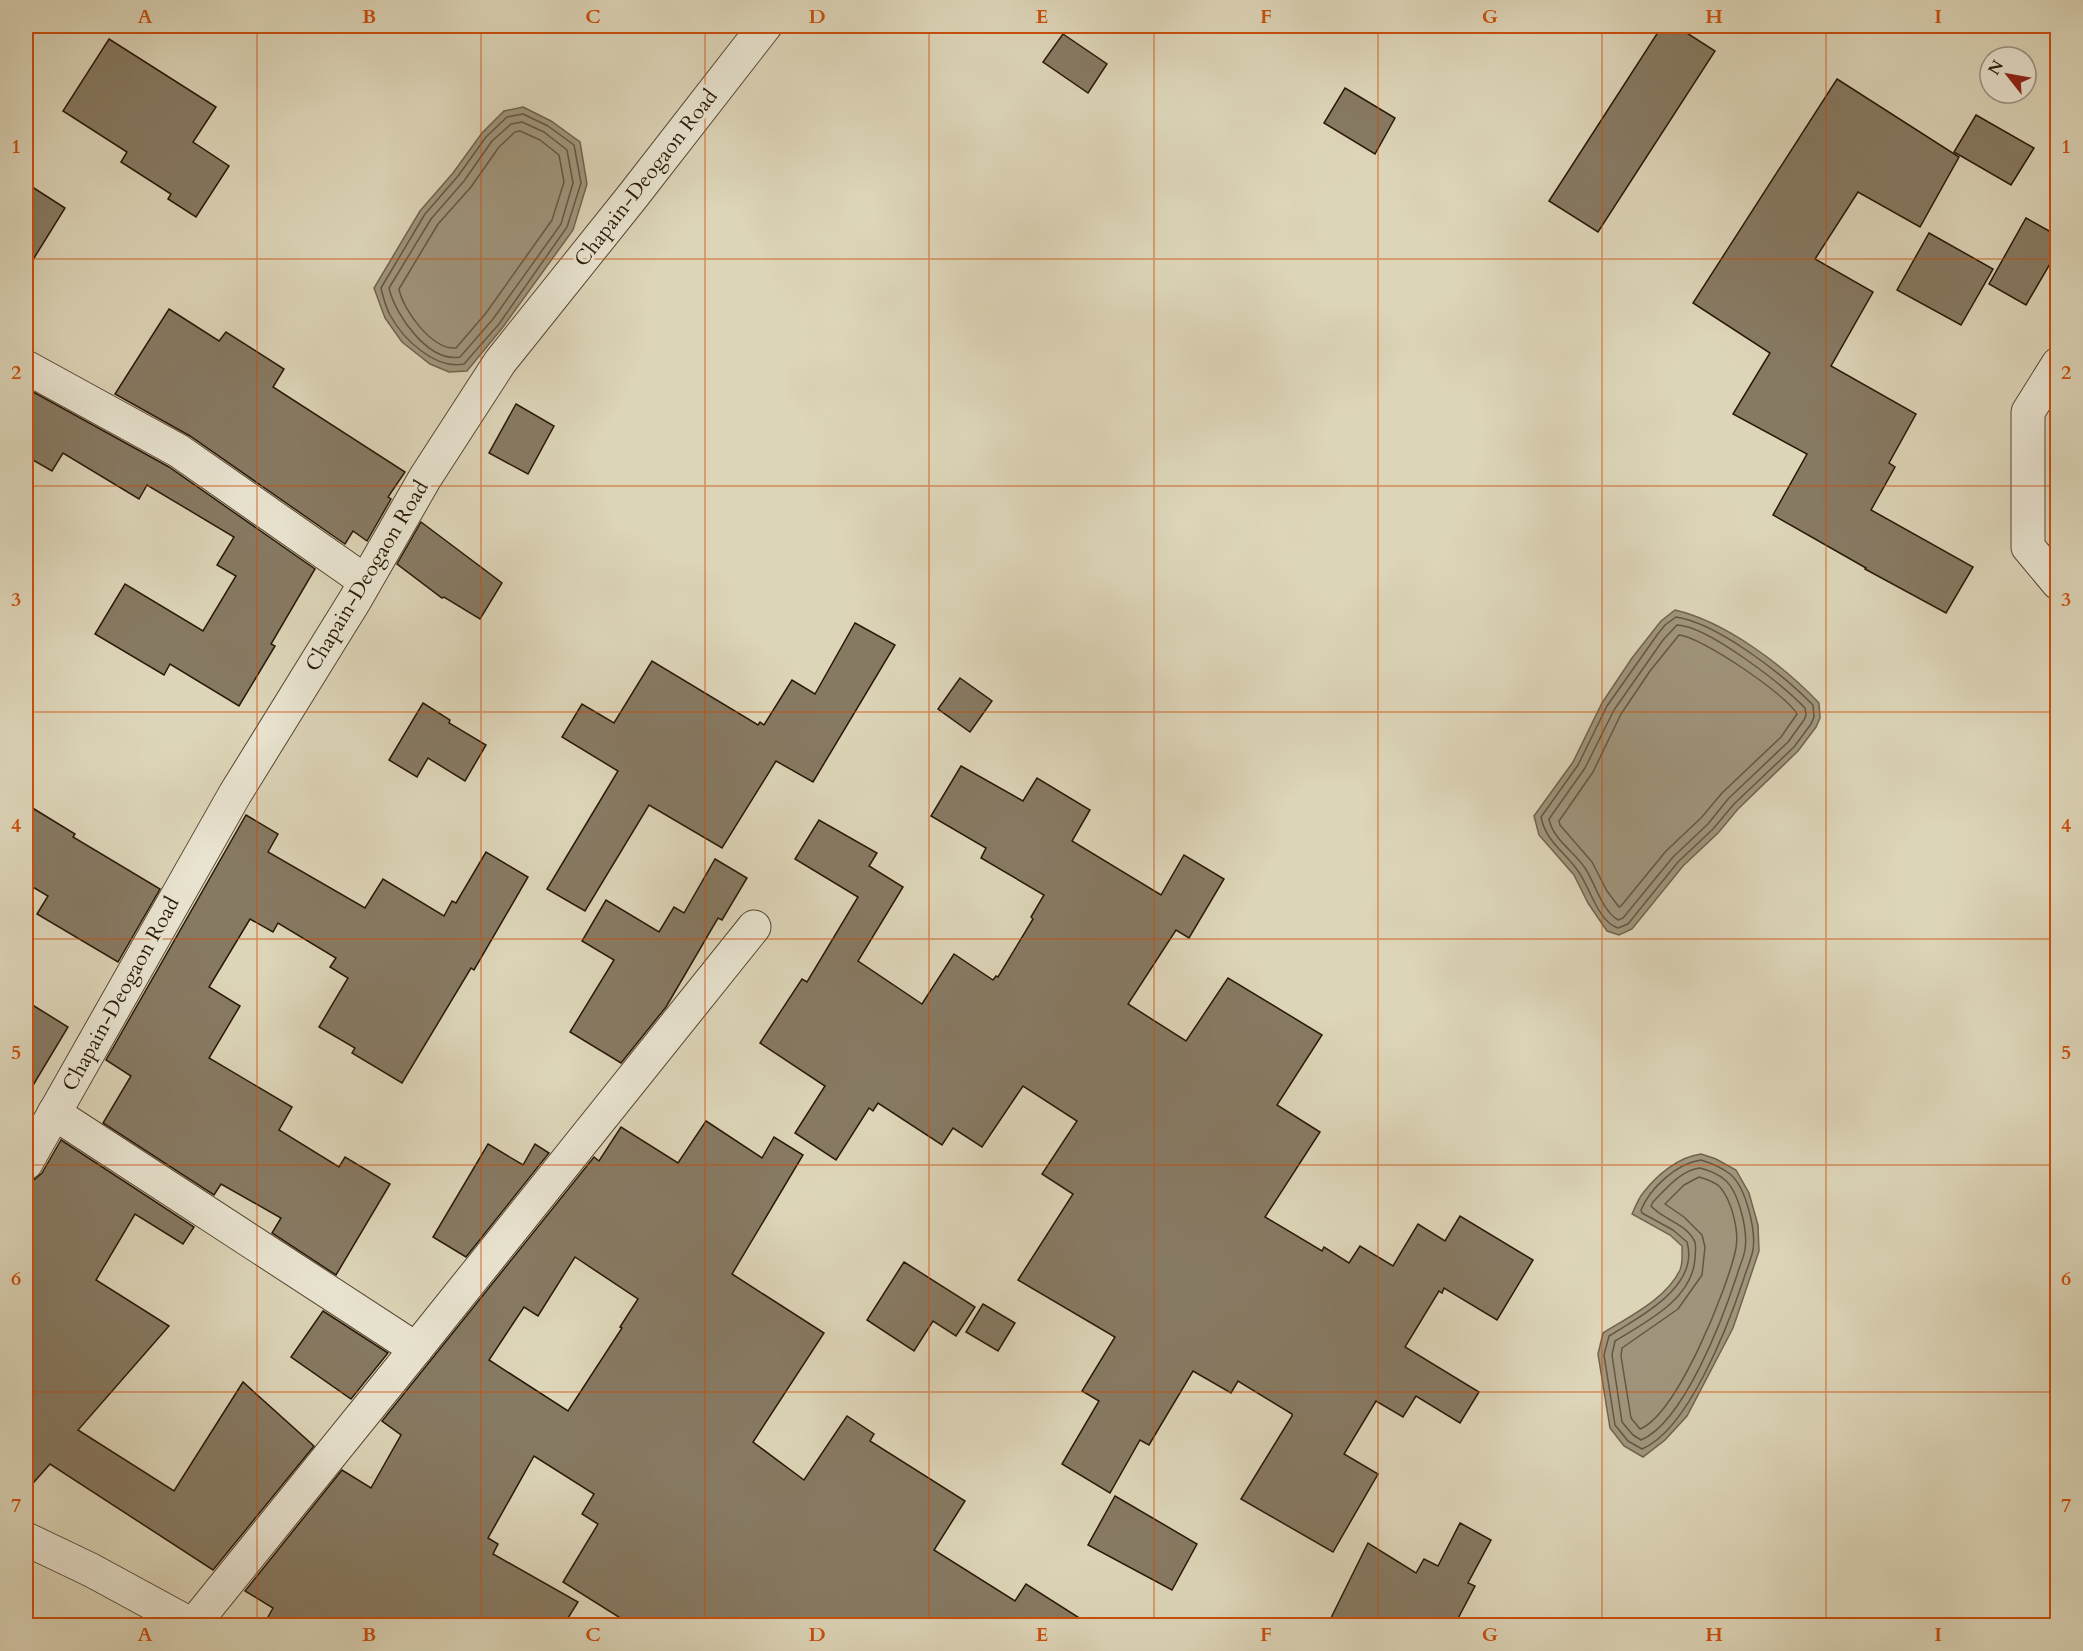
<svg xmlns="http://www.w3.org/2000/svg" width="2083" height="1651" viewBox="0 0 2083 1651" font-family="Cardo,serif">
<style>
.water{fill:#a0957c;stroke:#70634d;stroke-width:1.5}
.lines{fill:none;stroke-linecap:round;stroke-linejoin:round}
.shore{stroke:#645642;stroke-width:1.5}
.building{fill:#877a63;stroke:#291807;stroke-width:1.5;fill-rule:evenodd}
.street-casing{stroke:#564733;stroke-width:35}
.street{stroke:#e9e4d1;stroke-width:33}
.grid{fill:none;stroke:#cb4f0b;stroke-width:1.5;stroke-opacity:0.55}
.labels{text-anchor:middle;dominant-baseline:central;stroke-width:6;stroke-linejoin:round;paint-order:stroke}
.street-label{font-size:21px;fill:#291807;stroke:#e9e4d1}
.neatline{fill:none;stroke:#cb4f0b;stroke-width:2}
.grid-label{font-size:20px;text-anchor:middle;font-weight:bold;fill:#cb4f0b}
</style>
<rect width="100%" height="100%" fill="#ddd5b8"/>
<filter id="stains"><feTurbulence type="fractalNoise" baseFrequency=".00333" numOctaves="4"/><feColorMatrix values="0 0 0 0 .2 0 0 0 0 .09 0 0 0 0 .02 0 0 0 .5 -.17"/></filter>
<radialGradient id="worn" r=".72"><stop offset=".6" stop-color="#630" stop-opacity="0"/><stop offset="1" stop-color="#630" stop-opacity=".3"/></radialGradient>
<g class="water">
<polygon points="523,107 551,121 580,142 587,184 573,230 503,327 467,371 449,372 430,364 402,342 385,318 374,288 420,211 453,173 482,133 504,111"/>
<path d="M 1675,610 C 1726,622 1783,665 1819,703 L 1820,718 L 1816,727 L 1798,751 L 1738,809 L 1718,833 L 1683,866 L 1632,929 L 1619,935 L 1607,931 L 1588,903 L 1574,875 L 1539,835 L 1534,816 L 1573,762 L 1602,703 L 1632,658 L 1661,621 Z"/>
<path d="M 1701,1154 L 1716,1159 L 1736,1170 L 1749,1193 L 1758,1225 L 1759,1251 L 1733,1328 L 1687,1416 L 1665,1440 L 1643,1457 L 1624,1446 L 1610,1428 L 1598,1354 L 1603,1333 C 1630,1316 1666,1299 1680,1270 C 1683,1263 1682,1253 1682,1246 L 1670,1235 L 1632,1214 C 1635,1208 1638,1199 1643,1193 C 1657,1175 1678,1157 1701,1154 Z"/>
</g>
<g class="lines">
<g class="shore">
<path d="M 523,114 L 548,126 L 574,145 L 581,183 L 567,227 L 499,324 L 464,364 C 435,370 403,339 390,315 C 386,307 383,297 381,288 L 425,214 L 458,176 L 486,137 L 507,117 Z"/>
<path d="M 522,122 L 544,132 L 567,150 L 573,183 L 561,224 L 493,319 L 460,357 C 429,363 395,315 389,288 L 431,219 L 464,181 L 492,141 L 511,124 Z"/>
<path d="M 520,131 L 540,140 L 559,155 L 564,182 L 552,220 L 486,313 L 456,348 C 432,350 403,310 399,289 L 438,224 L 471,187 L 499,147 L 515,132 Z"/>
<path d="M 1676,617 C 1717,623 1784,675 1813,705 L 1814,717 L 1811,724 L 1794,747 L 1734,804 L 1713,829 L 1678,862 L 1628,924 L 1618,928 C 1598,922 1590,887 1578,871 C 1565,852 1546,842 1541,817 L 1578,765 L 1607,706 L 1657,635 L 1665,625 Z"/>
<path d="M 1677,625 C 1708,626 1783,685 1805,708 L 1806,715 L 1804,720 L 1788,742 L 1728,799 L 1708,824 L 1673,857 L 1623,918 L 1618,920 C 1601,909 1596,885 1585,868 C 1574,851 1553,840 1549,819 L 1585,768 L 1614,710 L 1663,640 Z"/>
<path d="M 1679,635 C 1700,636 1787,695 1797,714 L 1781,737 L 1722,793 L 1701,818 L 1666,851 L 1621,906 L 1619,907 L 1607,891 L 1592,862 L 1560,825 L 1559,821 L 1593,772 L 1621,714 L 1650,671 Z"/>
<path d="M 1701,1160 C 1711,1163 1721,1167 1730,1174 C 1746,1187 1756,1230 1753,1250 C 1751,1260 1746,1271 1743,1281 C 1728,1326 1688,1430 1642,1449 L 1628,1441 L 1615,1425 L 1604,1355 L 1609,1336 C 1639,1317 1700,1287 1687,1242 L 1673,1230 L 1642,1213 L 1641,1210 C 1650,1188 1677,1163 1701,1160 Z"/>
<path d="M 1700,1168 C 1708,1170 1718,1174 1725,1180 C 1739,1192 1748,1231 1745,1249 C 1744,1258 1739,1267 1737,1275 C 1723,1318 1684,1422 1641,1440 L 1633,1435 L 1622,1422 L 1612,1355 L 1615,1341 C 1646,1322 1693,1299 1695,1258 C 1695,1252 1697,1245 1694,1240 C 1685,1223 1662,1219 1651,1206 L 1653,1202 C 1666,1189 1681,1170 1700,1168 Z"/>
<path d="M 1699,1177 C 1706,1179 1715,1182 1720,1187 C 1732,1201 1739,1231 1736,1248 C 1728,1288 1677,1414 1640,1429 L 1631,1418 L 1621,1356 L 1622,1348 L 1678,1309 L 1702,1275 L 1705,1247 L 1702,1235 L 1684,1217 L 1665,1204 L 1684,1185 Z"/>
</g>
</g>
<g class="building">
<polygon points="1662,26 1676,26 1715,51 1598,232 1549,201"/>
<polygon points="1063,34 1107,64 1088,93 1043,62"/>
<polygon points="109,39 216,107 193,142 229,166 196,217 168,199 171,194 121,162 127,152 63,111"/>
<polygon points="1837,79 1959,157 1920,227 1858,192 1815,259 1873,292 1831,366 1916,414 1889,463 1895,467 1871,510 1973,567 1946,613 1865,569 1866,568 1773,515 1807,454 1733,414 1770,353 1693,303"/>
<polygon points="1345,88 1395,118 1375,154 1324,123"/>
<polygon points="1976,115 2034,148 2011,185 1954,152"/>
<polygon points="26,183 65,208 26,271"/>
<polygon points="2026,218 2058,236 2058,250 2026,305 1989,284"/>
<polygon points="1929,233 1993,269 1961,325 1897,290"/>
<polygon points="169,309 219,341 226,332 284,369 273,387 405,472 388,497 391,499 367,541 353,531 345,544 190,436 115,394"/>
<polygon points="26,388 169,467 315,569 271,644 275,646 239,706 170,664 164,675 95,634 125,584 203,631 236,576 217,565 234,537 147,485 139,499 63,453 52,471 26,456"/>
<polygon points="516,404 554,426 528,474 489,453"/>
<polygon points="421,522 502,583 480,619 444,597 442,598 397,564"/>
<polygon points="855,623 895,645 813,782 776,761 722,848 649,805 585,911 547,889 618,771 562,737 582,704 614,723 652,661 758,725 760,722 764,725 792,680 815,694"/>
<polygon points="960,678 992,701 970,732 938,709"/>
<polygon points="423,703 450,720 449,723 486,745 465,781 428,758 417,777 389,760"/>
<polygon points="961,766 1023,801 1037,778 1090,810 1072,841 1161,895 1184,855 1224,879 1189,938 1176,930 1128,1004 1186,1041 1228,978 1322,1035 1277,1105 1320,1132 1265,1217 1322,1251 1324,1247 1349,1263 1360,1246 1393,1266 1418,1224 1445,1241 1460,1216 1533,1260 1497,1320 1444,1288 1442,1293 1439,1291 1405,1347 1479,1392 1460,1423 1416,1396 1403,1417 1376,1401 1344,1454 1378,1474 1333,1552 1241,1499 1292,1416 1292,1414 1238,1381 1231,1393 1193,1371 1149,1445 1140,1440 1110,1493 1062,1464 1099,1401 1082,1391 1115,1337 1018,1280 1073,1194 1042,1174 1077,1121 1023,1086 982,1147 953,1128 942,1145 878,1103 873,1111 869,1108 836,1160 795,1133 825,1086 760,1043 802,979 807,982 858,897 795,859 819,820 877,853 869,866 903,887 858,961 922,1004 954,954 993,980 996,976 998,977 1033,919 1031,917 1044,895 981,858 986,848 931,816"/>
<polygon points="26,804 75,834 73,837 160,889 118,962 37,914 48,896 26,883"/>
<polygon points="246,815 278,834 268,852 365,908 383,879 444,916 452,901 456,903 486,852 528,877 474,970 471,968 402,1083 352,1053 355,1048 319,1027 348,978 330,967 336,958 278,923 273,932 250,919 209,987 240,1006 209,1058 292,1107 279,1130 339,1167 345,1157 390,1184 336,1275 272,1233 281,1218 221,1184 214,1195 103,1123 131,1076 106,1060"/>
<polygon points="715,859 747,878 722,920 718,918 666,1007 621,1063 570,1032 614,960 582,941 606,900 659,932 674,907 684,913"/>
<polygon points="26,1001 68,1027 26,1097"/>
<path d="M 706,1121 L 762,1158 L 774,1137 L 803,1155 L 732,1274 L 824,1333 L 753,1442 L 804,1480 L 847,1416 L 874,1434 L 870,1441 L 965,1501 L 934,1550 L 1015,1601 L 1026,1584 L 1092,1626 L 633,1626 L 563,1582 L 598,1524 L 582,1514 L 594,1494 L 534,1456 L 488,1538 L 498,1544 L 493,1554 L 578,1602 L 563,1626 L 263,1626 L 273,1608 L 245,1591 L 342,1470 L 371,1488 L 401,1435 L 382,1421 L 594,1157 L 599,1161 L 621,1127 L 678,1163 ZM 575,1257 L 638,1299 L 620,1327 L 622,1328 L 568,1411 L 489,1360 L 524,1307 L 538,1316 Z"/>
<polygon points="61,1140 194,1227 183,1244 135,1214 96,1280 169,1326 78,1430 174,1491 243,1382 314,1446 213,1570 50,1464 26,1491 26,1182 35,1179 42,1173"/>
<polygon points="488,1144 523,1165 535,1144 549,1153 466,1257 433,1237"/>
<polygon points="904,1262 975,1307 956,1336 933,1321 914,1351 867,1320"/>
<polygon points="983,1304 1015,1323 998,1351 966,1332"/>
<polygon points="323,1311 388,1353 351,1399 291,1357"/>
<polygon points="1115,1496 1197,1544 1172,1590 1088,1545"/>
<polygon points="1460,1523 1491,1540 1468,1583 1475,1586 1454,1626 1327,1626 1368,1543 1416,1573 1424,1559 1438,1566"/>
</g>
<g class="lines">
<g class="street-casing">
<g id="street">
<polyline points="2058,364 2028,412 2028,547 2058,583"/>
<polyline points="26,367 179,451 365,581"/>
<polyline points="54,1113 416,1349 193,1625"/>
<polyline points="26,1163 235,794 355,600 425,478 500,362 632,197 765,26"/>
<polyline points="416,1349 754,927"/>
<polyline points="26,1539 91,1570 194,1626"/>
</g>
</g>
<use href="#street" class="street"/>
</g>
<path class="grid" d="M 257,26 L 257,1626M 481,26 L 481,1626M 705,26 L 705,1626M 929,26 L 929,1626M 1154,26 L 1154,1626M 1378,26 L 1378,1626M 1602,26 L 1602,1626M 1826,26 L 1826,1626M 26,259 L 2058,259M 26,486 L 2058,486M 26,712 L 2058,712M 26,939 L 2058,939M 26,1165 L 2058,1165M 26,1392 L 2058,1392"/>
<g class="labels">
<g class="street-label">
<text transform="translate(646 178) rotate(-52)">Chapain-Deogaon Road</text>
<text transform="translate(367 576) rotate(-59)">Chapain-Deogaon Road</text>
<text transform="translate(121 994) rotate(-61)">Chapain-Deogaon Road</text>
</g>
</g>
<rect width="2083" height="1651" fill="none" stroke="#ddd5b8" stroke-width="66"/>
<g transform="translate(2008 75) rotate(301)"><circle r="28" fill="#e9e4d1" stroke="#9c9280" stroke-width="1.5"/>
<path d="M0-4.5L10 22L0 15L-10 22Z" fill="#8f2418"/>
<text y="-9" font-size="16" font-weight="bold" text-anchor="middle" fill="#291807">N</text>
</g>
<rect x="33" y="33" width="2017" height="1585" class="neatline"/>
<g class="grid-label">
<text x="145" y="23">A</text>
<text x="369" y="23">B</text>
<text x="593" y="23">C</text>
<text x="817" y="23">D</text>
<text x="1042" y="23">E</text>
<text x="1266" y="23">F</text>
<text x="1490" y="23">G</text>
<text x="1714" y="23">H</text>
<text x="1938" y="23">I</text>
<text x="16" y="153">1</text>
<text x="2066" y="153">1</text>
<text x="16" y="379">2</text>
<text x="2066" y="379">2</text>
<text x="16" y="606">3</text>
<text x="2066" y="606">3</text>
<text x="16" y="832">4</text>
<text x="2066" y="832">4</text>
<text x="16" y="1059">5</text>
<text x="2066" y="1059">5</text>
<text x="16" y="1285">6</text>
<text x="2066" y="1285">6</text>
<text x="16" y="1512">7</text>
<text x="2066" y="1512">7</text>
<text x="145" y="1641">A</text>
<text x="369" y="1641">B</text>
<text x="593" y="1641">C</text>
<text x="817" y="1641">D</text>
<text x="1042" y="1641">E</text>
<text x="1266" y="1641">F</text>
<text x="1490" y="1641">G</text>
<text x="1714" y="1641">H</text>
<text x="1938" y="1641">I</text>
</g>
<rect width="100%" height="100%" filter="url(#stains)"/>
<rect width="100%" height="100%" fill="url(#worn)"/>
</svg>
